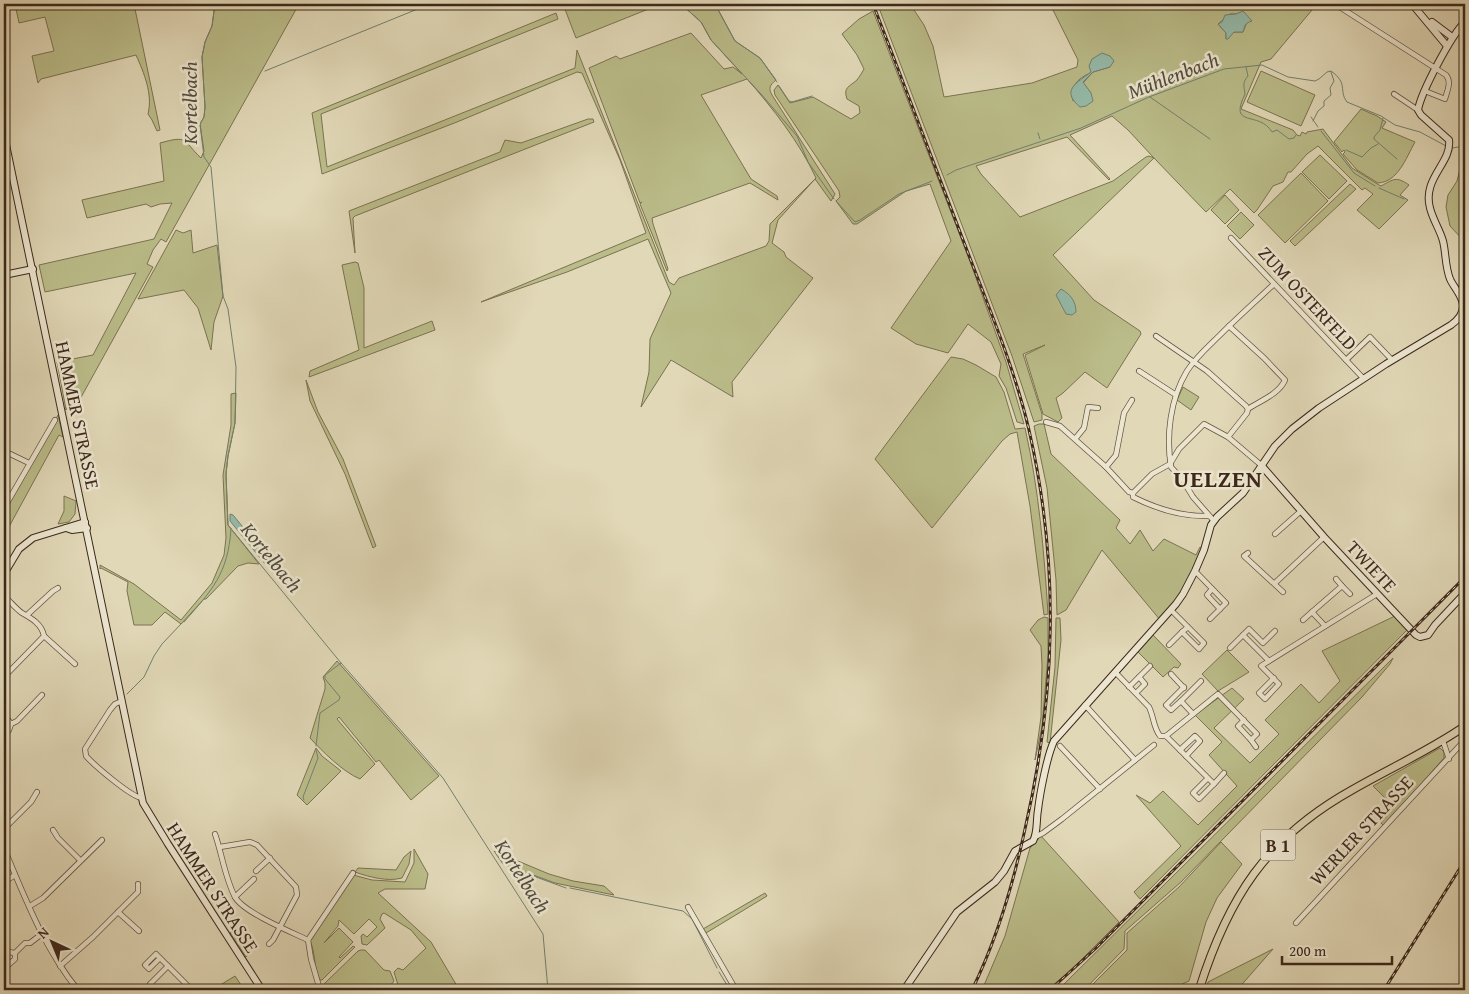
<svg xmlns="http://www.w3.org/2000/svg" width="1469" height="994" viewBox="0 0 1469 994" font-family="'Gentium Book Plus',serif">
<style>
.green{fill:#babc89;stroke:#7c7252;fill-rule:evenodd}
.water{fill:#95bbaa;stroke:#728071}
.lines{fill:none;stroke-linecap:round;stroke-linejoin:round}
.stream{stroke:#728071;stroke-width:1}
.street-casing{stroke:#665442;stroke-width:6}
.secondary-casing{stroke:#3d281b;stroke-width:8}
.primary-casing{stroke:#3d281b;stroke-width:9}
.street{stroke:#ece6d0;stroke-width:4.5}
.secondary{stroke:#ece6d0;stroke-width:6}
.primary{stroke:#e1d8b7;stroke-width:7}
.rail-casing{stroke:#3d281b;stroke-width:3}
.rail{stroke:#ece6d0;stroke-width:1;stroke-dasharray:4;stroke-linecap:butt}
.labels{text-anchor:middle;dominant-baseline:central;stroke-width:5;stroke-linejoin:round;paint-order:stroke}
.shield{fill:#ece6d0;stroke:#726151;stroke-width:1}
.shield-label{font-size:18px;font-weight:bold;fill:#3d281b}
.street-label{font-size:19px;fill:#3d281b;stroke:#ece6d0}
.water-label{font-size:20px;font-style:italic;fill:#534d3f;stroke:#ece6d0}
.district-label{font-size:24px;font-weight:bold;letter-spacing:1px;fill:#3d281b;stroke:#ece6d0}
</style>
<rect width="100%" height="100%" fill="#e1d8b7"/>
<filter id="stains"><feTurbulence type="fractalNoise" baseFrequency=".004" numOctaves="4"/><feColorMatrix values="0 0 0 0 .2 0 0 0 0 .09 0 0 0 0 .02 0 0 0 .5 -.17"/></filter>
<radialGradient id="worn" r=".72"><stop offset=".6" stop-color="#630" stop-opacity="0"/><stop offset="1" stop-color="#630" stop-opacity=".3"/></radialGradient>
<g class="green">
<path d="M 15,4 L 134,4 L 160,130 L 157,131 L 152,120 L 148,114 C 153,94 144,73 136,55 L 41,79 L 38,83 L 32,56 L 54,51 L 45,17 L 19,23 Z"/>
<path d="M 215,4 L 299,4 L 166,242 L 161,239 L 153,250 L 147,264 L 153,267 L 79,401 L 73,398 L 66,410 L 57,362 L 93,355 L 136,273 L 45,292 L 39,265 L 154,239 L 172,203 L 160,204 L 151,207 L 146,204 L 87,218 L 82,200 L 164,181 L 160,143 C 189,135 182,140 201,158 L 204,151 L 200,124 L 204,117 L 205,107 L 202,57 L 205,42 L 212,26 Z"/>
<polygon points="563,4 661,4 576,38"/>
<path d="M 681,4 L 715,4 L 735,41 L 760,58 L 776,80 C 770,85 768,88 772,95 L 835,194 L 831,201 L 815,179 L 778,220 L 772,243 L 784,252 L 786,257 L 813,278 L 732,382 L 733,397 L 671,360 L 641,407 L 649,372 L 650,339 L 671,293 L 648,239 L 567,272 L 481,302 L 646,233 L 620,160 L 582,73 L 577,72 L 457,122 L 322,174 L 312,113 L 556,13 L 558,19 L 321,114 L 327,167 L 575,68 L 577,50 L 669,282 L 674,285 L 679,278 L 766,246 L 769,241 L 770,224 L 816,178 C 800,143 772,107 747,79 L 701,95 L 751,179 L 777,196 L 778,200 L 750,183 L 652,218 L 653,224 L 668,269 L 667,271 L 640,204 L 642,202 L 640,203 L 589,68 L 616,56 L 620,59 L 691,33 L 724,69 L 733,67 L 742,74 L 711,40 L 701,22 Z"/>
<path d="M 890,4 L 910,4 L 924,25 L 933,46 L 944,97 L 1032,83 L 1077,67 L 1078,60 L 1050,4 L 1317,4 L 1271,59 L 1261,62 L 1241,109 L 1293,130 L 1297,135 L 1300,136 L 1302,132 L 1306,134 L 1307,132 L 1323,129 L 1352,168 L 1379,185 L 1381,186 C 1394,179 1396,176 1409,185 L 1400,195 L 1408,200 L 1379,229 L 1357,210 L 1373,194 L 1365,188 L 1362,190 L 1318,146 L 1307,154 L 1291,172 L 1288,172 L 1283,182 L 1273,186 L 1257,210 L 1254,213 L 1230,189 L 1206,212 L 1154,158 L 1053,255 L 1094,300 L 1140,331 L 1141,334 L 1107,388 L 1085,372 L 1063,393 L 1056,398 L 1062,418 L 1058,422 L 1043,414 L 1025,355 L 1045,345 L 1023,354 L 1042,414 L 1042,420 L 1034,422 L 1012,356 L 879,8 ZM 1230,14 L 1236,14 L 1250,21 L 1247,22 L 1243,32 L 1234,32 L 1226,39 L 1226,33 L 1218,24 ZM 1110,67 L 1093,72 L 1083,83 L 1091,93 L 1073,101 C 1067,78 1093,71 1110,67 ZM 1112,116 L 1128,130 L 1154,158 L 1149,156 L 1146,157 L 1113,181 L 1020,217 L 981,174 L 976,166 L 1067,137 L 1109,180 L 1110,179 L 1070,135 Z"/>
<path d="M 873,11 L 971,264 L 1006,362 L 1024,424 L 1017,422 L 1006,388 L 999,376 L 1001,364 L 991,342 L 968,324 L 948,353 L 916,344 L 891,328 L 951,241 L 930,184 L 906,191 L 857,224 L 853,224 L 836,201 L 840,197 L 839,191 L 775,95 L 774,90 L 778,85 L 790,103 L 813,97 L 851,119 L 860,113 L 859,106 L 847,99 C 843,87 849,87 857,80 C 859,77 862,73 864,69 L 857,55 L 842,34 L 859,19 Z"/>
<polygon points="1261,71 1315,95 1301,126 1247,102"/>
<path d="M 1361,109 L 1377,116 L 1386,122 L 1382,128 L 1415,142 C 1406,158 1398,182 1378,183 L 1357,170 L 1343,154 L 1345,152 L 1344,150 L 1342,152 L 1334,142 Z"/>
<polygon points="588,119 593,119 594,122 355,216 353,218 355,253 349,211 500,152 505,140 521,143"/>
<polygon points="1320,155 1347,181 1329,199 1302,172"/>
<polygon points="1462,161 1465,161 1464,241 1450,226 1446,207 1448,195 1457,181"/>
<polygon points="1301,173 1328,201 1285,243 1258,215"/>
<polygon points="1350,184 1356,189 1295,246 1290,241"/>
<polygon points="1225,195 1239,210 1225,224 1211,210"/>
<polygon points="1241,212 1254,225 1240,239 1227,226"/>
<polygon points="176,230 183,233 191,230 193,253 217,245 223,296 214,322 211,350 198,308 184,290 138,299"/>
<polygon points="355,262 358,263 364,288 364,348 432,321 435,330 309,377 310,371 359,350 342,265"/>
<path d="M 951,357 L 963,359 L 976,365 L 996,377 L 1004,392 L 1015,429 L 1025,428 C 1039,490 1044,551 1048,614 L 1044,615 L 1030,506 L 1017,432 L 1010,434 L 1002,441 L 932,528 L 875,459 Z"/>
<polygon points="306,380 318,412 343,459 376,546 373,548 345,474 310,401"/>
<polygon points="1183,387 1199,397 1191,410 1177,400"/>
<polygon points="236,393 235,423 228,456 226,474 228,525 259,564 248,563 238,566 206,599 204,599 181,624 165,612 152,625 134,625 127,591 128,582 101,568 100,569 100,565 134,584 181,620 212,583 224,555 226,538 223,475 231,425 231,394"/>
<polygon points="58,415 63,437 59,435 4,536 4,511"/>
<polygon points="1039,424 1044,424 1051,454 1120,520 1116,528 1130,544 1140,530 1153,551 1164,539 1196,555 1200,547 1204,550 1195,571 1161,621 1102,550 1066,610 1057,615 1056,580 1047,488 1034,426"/>
<polygon points="64,496 76,501 75,514 69,522 58,524 64,511"/>
<polygon points="1397,615 1409,628 1140,899 1134,892 1181,846 1136,795 1150,803 1163,791 1198,825 1237,786 1209,755 1222,742 1195,715 1232,688 1244,699 1214,728 1250,763 1279,734 1265,720 1301,684 1319,703 1340,681 1322,651"/>
<polygon points="1044,617 1048,618 1048,655 1042,727 1035,760 1041,717 1042,665 1041,646 1030,630 1038,620"/>
<polygon points="1056,618 1060,618 1061,640 1050,743 1047,742 1055,667"/>
<polygon points="1153,635 1181,664 1178,668 1174,667 1163,677 1137,651"/>
<polygon points="1227,650 1249,672 1218,691 1202,674"/>
<polygon points="1393,658 1390,664 1362,697 1181,882 1125,931 1124,949 1084,990 1058,990"/>
<path d="M 337,661 L 439,776 L 411,800 L 379,760 L 376,762 L 339,717 L 337,719 L 375,764 L 360,779 C 343,772 322,751 310,738 L 325,689 L 325,683 L 323,677 Z"/>
<polygon points="316,748 322,756 341,771 307,805 297,795"/>
<polygon points="1440,748 1444,752 1444,758 1384,826 1381,823 1394,807 1373,786"/>
<polygon points="1041,836 1119,922 1070,971 1047,990 982,990 1005,936 1030,848"/>
<polygon points="1221,842 1242,864 1217,898 1206,922 1189,981 1169,990 1087,990 1127,950 1127,933 1179,887"/>
<path d="M 414,849 L 428,874 L 425,889 L 385,889 L 378,893 L 431,942 L 457,986 L 452,990 L 405,990 L 398,985 L 394,972 L 398,968 L 403,970 L 426,948 L 411,930 L 384,913 L 382,914 L 380,919 L 385,928 L 367,945 L 362,944 L 361,936 L 363,934 L 367,937 L 377,927 L 369,919 L 354,934 L 339,920 L 338,926 L 324,943 L 339,928 L 353,942 L 339,957 L 340,958 L 353,946 L 355,947 L 322,980 L 320,980 C 313,966 316,953 310,941 L 353,875 L 372,880 L 405,882 L 414,863 Z"/>
<path d="M 411,851 L 409,864 L 402,878 C 388,882 369,877 355,872 L 358,868 L 396,870 L 404,857 Z"/>
<polygon points="494,851 549,874 573,881 604,886 614,895 555,883 503,864"/>
<polygon points="765,893 767,896 706,933 703,929"/>
<polygon points="237,927 258,945 246,957 230,933"/>
<polygon points="1273,949 1237,990 1206,990 1208,982"/>
<polygon points="361,950 365,950 384,970 390,971 394,981 387,990 326,990 324,984 358,951"/>
<polygon points="235,976 243,988 249,985 253,990 212,990"/>
</g>
<g class="water">
<path d="M 1243,11 L 1252,21 C 1245,23 1245,25 1243,32 L 1234,32 L 1228,39 L 1226,39 L 1226,33 L 1218,24 L 1222,22 L 1225,15 L 1236,14 Z"/>
<path d="M 1102,53 L 1110,56 L 1114,61 L 1110,67 L 1093,72 L 1083,82 L 1091,93 L 1093,101 L 1086,106 L 1080,107 C 1060,90 1077,83 1091,72 L 1089,66 L 1092,59 Z"/>
<path d="M 1061,289 C 1070,294 1076,301 1076,312 L 1072,315 L 1066,314 L 1056,295 Z"/>
<polygon points="230,514 233,515 271,561 266,565 230,521"/>
</g>
<g class="lines">
<g class="stream">
<polyline points="215,4 212,26 205,42 202,57 205,107 204,117 200,124 204,157 211,167 223,296 228,309 236,367 235,423 228,456 226,474 228,525 341,663 443,778 543,934 548,990"/>
<polyline points="681,4 701,22 711,40 761,94 797,136 808,162 834,199"/>
<polyline points="715,4 735,41 760,58 777,82"/>
<path d="M 1246,67 L 1248,76 C 1242,83 1244,86 1245,94 C 1228,129 1259,110 1272,132 L 1277,130 L 1289,139 L 1294,138 L 1296,135"/>
<polyline points="265,71 430,4"/>
<polyline points="779,86 789,101 792,102 812,96"/>
<polyline points="1150,97 1210,139"/>
<polyline points="1311,117 1318,127"/>
<polyline points="1383,118 1380,130 1374,137 1374,139 1397,159"/>
<polyline points="1313,121 1318,111 1324,106 1324,101 1331,95 1330,88 1334,81 1331,72"/>
<polyline points="1321,131 1354,173 1375,186"/>
<polyline points="1038,133 1040,139"/>
<polyline points="1452,148 1465,146"/>
<polyline points="1346,150 1362,157 1371,148 1378,144"/>
<path d="M 947,175 L 956,170 L 1081,128 L 1149,97 L 1224,69 L 1262,65 L 1288,77 L 1315,81 L 1319,79 L 1327,72 L 1331,71 C 1349,84 1338,90 1347,102 L 1381,116 L 1395,125 L 1420,132 L 1446,146"/>
<polyline points="1379,188 1404,199"/>
<polyline points="836,201 855,222 860,220 899,194 932,181"/>
<path d="M 184,622 C 212,590 228,574 231,529"/>
<polyline points="127,694 144,677 154,656 162,644 181,624"/>
<polyline points="316,746 320,713 339,700 340,697 325,679 325,675 341,663"/>
<polyline points="304,800 303,797 318,758 316,750"/>
<polyline points="514,869 566,888"/>
<polyline points="570,888 683,911 692,919 717,968"/>
<polyline points="719,972 730,990"/>
</g>
<g class="street-casing">
<g id="street">
<path d="M 1335,4 L 1446,75 C 1452,82 1447,91 1445,99 L 1425,91"/>
<polyline points="1394,94 1418,110"/>
<polyline points="1231,238 1363,378"/>
<path d="M 1229,326 L 1264,358 L 1285,380 C 1279,394 1260,401 1248,409"/>
<polyline points="1156,336 1207,371 1246,406 1248,409 1247,413 1228,437"/>
<polyline points="1346,360 1370,337 1392,360"/>
<polyline points="1139,371 1176,395"/>
<polyline points="1046,422 1060,426 1106,467 1129,492 1133,493"/>
<polyline points="1075,439 1084,428 1088,407 1098,408"/>
<polyline points="4,451 29,463"/>
<polyline points="1106,467 1116,455 1124,413 1132,400"/>
<polyline points="1133,493 1152,474 1170,464 1179,449 1204,424 1228,437 1261,465"/>
<path d="M 1133,493 L 1133,497 C 1157,509 1182,517 1209,516"/>
<polyline points="7,503 55,420"/>
<path d="M 1214,521 L 1193,497 L 1182,479 L 1171,467 C 1166,436 1170,399 1187,371 C 1196,357 1209,346 1221,334 C 1238,317 1256,301 1274,284"/>
<polyline points="1275,534 1301,511"/>
<polyline points="1248,553 1244,556 1283,592"/>
<polyline points="1195,571 1226,603 1210,619"/>
<polyline points="1336,579 1342,586"/>
<polyline points="1275,583 1324,537"/>
<polyline points="1212,589 1207,595 1220,609"/>
<path d="M 4,596 C 10,601 15,608 22,613 C 31,618 42,624 44,636 L 4,677"/>
<polyline points="1171,610 1204,643 1199,649 1182,632 1188,627"/>
<polyline points="27,615 53,591 58,588"/>
<polyline points="1303,620 1312,612"/>
<polyline points="1325,626 1312,612 1342,586 1350,594"/>
<polyline points="1243,635 1249,629 1263,643 1275,631"/>
<polyline points="44,636 75,664"/>
<polyline points="1169,645 1182,632"/>
<polyline points="1230,648 1243,635 1269,661"/>
<path d="M 1115,672 L 1149,707 C 1154,717 1153,727 1160,736 L 1166,736"/>
<polyline points="1171,674 1184,688"/>
<polyline points="1274,678 1259,693 1265,699 1279,684 1261,666 1377,594"/>
<polyline points="1129,687 1150,666"/>
<polyline points="1136,693 1145,684 1139,677"/>
<path d="M 122,701 L 115,704 L 110,710 L 85,749 L 86,756 C 94,765 131,797 142,798"/>
<polyline points="1181,701 1171,710 1166,705 1184,687"/>
<polyline points="1085,705 1135,760"/>
<polyline points="4,714 11,724 9,730 4,736"/>
<polyline points="1193,714 1181,701 1201,681"/>
<polyline points="11,724 17,721 42,695"/>
<polyline points="1166,736 1218,694 1257,734 1251,740 1238,726 1244,720"/>
<polyline points="1166,736 1208,778 1193,793 1199,799 1214,784 1208,778"/>
<polyline points="1251,740 1256,747"/>
<polyline points="1443,741 1449,759"/>
<polyline points="1060,746 1100,789"/>
<polyline points="1180,750 1195,736 1200,741 1186,756"/>
<polyline points="1214,784 1224,773"/>
<polyline points="4,829 31,802 37,792"/>
<polyline points="53,830 58,838 80,860"/>
<path d="M 215,834 C 222,854 225,878 235,897 C 243,912 291,932 308,940"/>
<polyline points="1035,837 1043,833 1062,819 1154,745"/>
<polyline points="220,847 250,842 257,845 296,887 297,895 273,940 269,944"/>
<path d="M 4,848 C 24,896 45,950 78,990"/>
<polyline points="256,871 270,858"/>
<polyline points="4,882 15,875"/>
<polyline points="235,897 254,879"/>
<polyline points="30,906 43,898 102,840"/>
<polyline points="688,907 736,990"/>
<polyline points="118,912 139,931"/>
<polyline points="1296,923 1463,742"/>
<polyline points="4,956 8,952 15,953"/>
<polyline points="160,958 149,969 145,965 156,954 192,990"/>
<polyline points="60,966 93,937 138,892 138,884"/>
<polyline points="4,967 6,967 15,959 15,953 25,943 30,943 43,933"/>
<polyline points="150,984 168,966"/>
<polyline points="320,990 311,959 308,940 353,873"/>
</g>
</g>
<g class="secondary-casing">
<g id="secondary">
<polyline points="1412,4 1447,46"/>
<polyline points="1432,22 1452,37"/>
<polyline points="4,135 143,803 168,844 262,990"/>
<polyline points="4,275 33,269"/>
<polyline points="1261,465 1324,537 1416,635 1420,637 1428,635 1435,625 1465,593"/>
<polyline points="66,528 72,530 87,528"/>
<polyline points="4,574 19,549 33,538 85,522"/>
<path d="M 904,990 L 957,912 L 995,882 L 1004,871 L 1015,851 L 1033,841 C 1038,832 1036,821 1038,810 C 1040,793 1047,756 1054,741 L 1176,604 L 1183,594 L 1195,571 L 1204,550 L 1211,525 L 1217,517 L 1243,493 L 1275,446 L 1292,429 L 1319,408 L 1386,364 L 1451,325 C 1458,320 1463,314 1463,306 C 1463,296 1454,288 1450,279 C 1445,266 1446,253 1443,241 C 1440,230 1433,220 1430,208 C 1422,178 1452,163 1449,140 L 1421,115 L 1418,110 C 1421,92 1452,34 1465,22"/>
</g>
</g>
<g class="primary-casing">
<path id="primary" d="M 1199,990 C 1228,898 1266,838 1352,790 C 1390,768 1429,751 1465,726"/>
</g>
<use href="#street" class="street"/>
<use href="#secondary" class="secondary"/>
<use href="#primary" class="primary"/>
<g class="rail-casing">
<g id="rail">
<path d="M 873,4 C 904,84 934,164 965,245 C 988,306 1014,366 1029,430 C 1060,566 1056,694 1025,829 C 1013,885 997,939 972,990"/>
<polyline points="1050,990 1095,949 1465,577"/>
<polyline points="1384,990 1465,860"/>
</g>
</g>
<use href="#rail" class="rail"/>
</g>
<g class="labels">
<rect class="shield" x="1260.5" y="829.5" width="35" height="31" rx="4"/>
<g class="shield-label">
<text x="1278" y="845">B 1</text>
</g>
<g class="street-label">
<text transform="translate(1308 298) rotate(47)">ZUM OSTERFELD</text>
<text transform="translate(78 415) rotate(78)">HAMMER STRASSE</text>
<text transform="translate(1372 566) rotate(47)">TWIETE</text>
<text transform="translate(1361 830) rotate(-47)">WERLER STRASSE</text>
<text transform="translate(213 887) rotate(57)">HAMMER STRASSE</text>
</g>
<g class="water-label">
<text transform="translate(1173 75) rotate(-21)">Mühlenbach</text>
<text transform="translate(189 103) rotate(-90)">Kortelbach</text>
<text transform="translate(272 557) rotate(51)">Kortelbach</text>
<text transform="translate(523 876) rotate(57)">Kortelbach</text>
</g>
<g class="district-label">
<text x="1218" y="478">UELZEN</text>
</g>
</g>
<rect width="1469" height="994" fill="none" stroke="#e1d8b7" stroke-width="20"/>
<rect x="5" y="5" width="1459" height="984" fill="none" stroke="#3d281b" stroke-width="2.5"/>
<rect x="10" y="10" width="1449" height="974" fill="none" stroke="#3d281b"/>
<g transform="translate(52 942) rotate(316)" stroke="#ece6d0" stroke-width="4" paint-order="stroke">
<path d="M0-4L9 19L0 12L-9 19Z" fill="#3d281b"/>
<text y="-8" font-size="14" font-weight="bold" text-anchor="middle" fill="#3d281b">N</text>
</g>
<path d="M1282 956v8h110v-8" fill="none" stroke="#3d281b" stroke-width="2.5"/>
<text x="1289" y="956" font-size="15" fill="#3d281b" stroke="#ece6d0" stroke-width="4" paint-order="stroke">200 m</text>
<rect width="100%" height="100%" filter="url(#stains)"/>
<rect width="100%" height="100%" fill="url(#worn)"/>
</svg>
